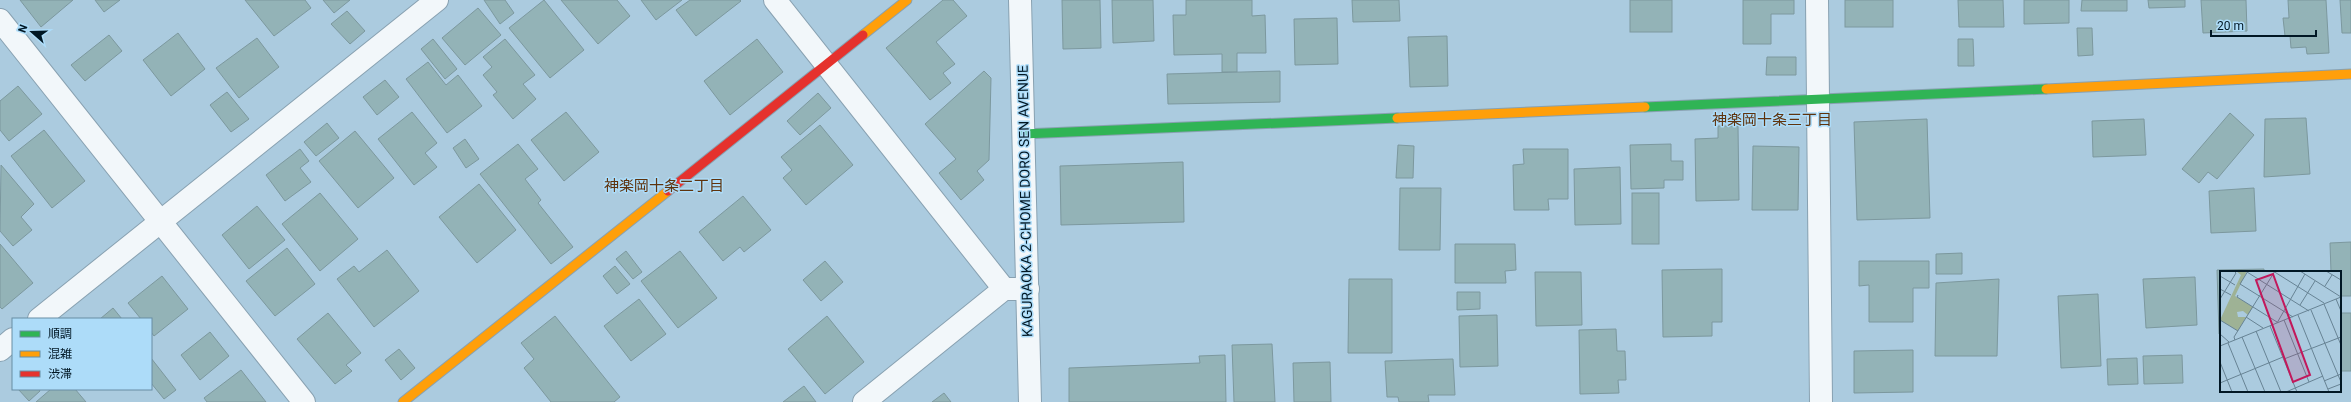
<svg xmlns="http://www.w3.org/2000/svg" width="2351" height="402" viewBox="0 0 2351 402" font-family="Roboto,'Noto Sans JP',sans-serif">
<style>
.building{fill:#93b3b7;stroke:#7c989e}
.lines{fill:none;stroke-linecap:round;stroke-linejoin:round}
.street-casing{stroke:#88a1b1;stroke-width:24}
.fast-casing{stroke:#88a1b1;stroke-width:11}
.slow-casing{stroke:#88a1b1;stroke-width:11}
.jam-casing{stroke:#88a1b1;stroke-width:11}
.street{stroke:#f2f7fa;stroke-width:22}
.fast{stroke:#30b455;stroke-width:9}
.slow{stroke:#ff9f0a;stroke-width:9}
.jam{stroke:#e5322d;stroke-width:9}
.labels{text-anchor:middle;dominant-baseline:central;stroke-width:3;stroke-linejoin:round;paint-order:stroke}
.street-label{font-size:14px;fill:#011724;stroke:#addcf9}
.neighbourhood-label{font-size:15px;fill:#5f330d;stroke:#addcf9}
.inset-road{fill:none;stroke:#678394;stroke-width:1}
.view{fill:#c2185b;fill-opacity:0.15;stroke:#c2185b;stroke-width:2}
.inset-edge{fill:none;stroke:#011724;stroke-width:2}
</style>
<rect width="100%" height="100%" fill="#abcbdf"/>
<g class="building">
<polygon points="20,0 73,0 41,27"/>
<polygon points="95,0 120,0 104,12"/>
<polygon points="245,0 305,0 311,8 274,36"/>
<polygon points="323,0 350,0 334,13"/>
<polygon points="484,0 505,0 514,13 500,24"/>
<polygon points="544,0 584,50 550,78 509,28"/>
<polygon points="561,0 617,0 630,16 598,44"/>
<polygon points="641,0 682,0 656,20"/>
<polygon points="690,0 740,0 741,1 696,36 676,10"/>
<polygon points="943,0 953,0 967,16 936,42 955,64 943,73 951,83 930,100 886,48"/>
<polygon points="1062,0 1100,0 1101,48 1063,49"/>
<polygon points="1112,0 1153,0 1154,41 1113,43"/>
<polygon points="1186,0 1252,0 1252,16 1265,15 1266,53 1237,53 1237,72 1222,72 1222,54 1174,55 1173,15 1186,15"/>
<polygon points="1352,0 1399,0 1400,21 1353,22"/>
<rect x="1630" y="0" width="42" height="32"/>
<polygon points="1743,0 1794,0 1794,14 1771,14 1771,44 1743,44"/>
<rect x="1845" y="0" width="48" height="27"/>
<polygon points="1958,0 2003,0 2004,27 1959,27"/>
<polygon points="2024,0 2069,0 2069,23 2024,24"/>
<polygon points="2082,0 2127,0 2127,11 2081,11"/>
<polygon points="2148,0 2185,0 2185,7 2149,8"/>
<polygon points="2201,0 2246,0 2247,31 2203,33"/>
<polygon points="2288,0 2326,0 2329,53 2307,54 2306,47 2291,48 2290,36 2285,36 2283,18 2289,18"/>
<polygon points="2340,0 2351,0 2351,33 2342,33"/>
<polygon points="478,8 501,35 465,65 442,38"/>
<polygon points="347,11 365,31 350,44 331,24"/>
<polygon points="1337,18 1338,64 1295,65 1294,19"/>
<polygon points="2077,28 2092,28 2093,55 2078,56"/>
<polygon points="178,33 205,69 171,96 143,60"/>
<polygon points="109,35 122,51 85,81 71,65"/>
<polygon points="1447,36 1448,86 1410,87 1408,37"/>
<polygon points="257,38 279,67 239,98 216,68"/>
<polygon points="433,39 457,69 445,79 421,49"/>
<polygon points="505,39 535,75 523,84 536,99 513,119 493,95 497,92 483,75 492,67 483,57"/>
<polygon points="757,39 783,72 730,115 704,81"/>
<polygon points="1958,39 1973,39 1974,66 1958,66"/>
<polygon points="1767,57 1796,57 1796,75 1766,75"/>
<polygon points="428,62 446,85 458,75 482,106 447,133 406,79"/>
<polygon points="984,71 991,78 989,160 977,171 984,180 961,200 939,173 956,159 925,124"/>
<polygon points="1280,71 1280,102 1168,104 1167,74"/>
<polygon points="385,80 399,97 377,115 363,97"/>
<polygon points="18,86 42,114 9,141 0,130 0,101"/>
<polygon points="227,92 249,119 231,132 210,105"/>
<polygon points="818,93 831,108 800,135 787,121"/>
<polygon points="412,112 437,143 425,153 437,167 414,185 378,139"/>
<polygon points="566,112 599,152 564,181 531,140"/>
<polygon points="2230,113 2254,135 2217,179 2208,172 2199,183 2182,169"/>
<polygon points="2306,118 2310,174 2264,177 2265,119"/>
<polygon points="1927,119 1930,218 1857,220 1854,122"/>
<polygon points="2144,119 2146,155 2093,157 2092,121"/>
<polygon points="327,123 339,138 316,156 304,142"/>
<polygon points="820,125 853,165 806,205 783,178 792,170 781,157"/>
<polygon points="1718,126 1738,126 1739,200 1696,201 1695,139 1718,138"/>
<polygon points="44,130 85,181 52,208 11,156"/>
<polygon points="355,131 394,178 358,208 319,161"/>
<polygon points="465,139 479,159 466,168 453,148"/>
<polygon points="518,144 538,169 525,179 541,200 538,203 573,247 551,264 480,174"/>
<polygon points="1671,144 1671,161 1683,161 1683,180 1664,180 1664,188 1631,189 1630,145"/>
<polygon points="1398,145 1414,146 1413,178 1396,178"/>
<polygon points="1753,146 1799,147 1798,210 1752,210"/>
<polygon points="300,149 309,161 300,168 311,182 285,201 266,175"/>
<polygon points="1523,149 1568,149 1568,199 1548,199 1549,210 1514,210 1513,165 1524,164"/>
<polygon points="1183,162 1184,222 1061,225 1060,166"/>
<polygon points="1,165 34,204 21,217 32,230 13,246 0,231"/>
<polygon points="1620,167 1621,224 1575,225 1574,169"/>
<polygon points="479,184 516,230 477,263 439,217"/>
<polygon points="1400,188 1441,188 1440,250 1399,250"/>
<polygon points="2254,188 2256,231 2211,233 2209,191"/>
<polygon points="320,193 358,239 320,271 282,224"/>
<rect x="1632" y="193" width="27" height="51"/>
<polygon points="743,196 771,230 744,252 740,247 723,261 699,232"/>
<polygon points="257,206 285,240 249,269 222,235"/>
<polygon points="2351,242 2351,296 2340,296 2340,272 2331,272 2330,243"/>
<polygon points="0,244 33,283 2,309 0,307"/>
<polygon points="1455,244 1515,244 1516,270 1505,271 1506,283 1455,283"/>
<polygon points="287,248 315,284 275,316 246,281"/>
<polygon points="387,250 419,291 374,327 337,279 354,266 359,272"/>
<polygon points="626,251 642,272 633,279 616,259"/>
<polygon points="680,251 717,298 678,328 641,281"/>
<polygon points="1962,253 1962,274 1936,274 1936,254"/>
<polygon points="825,261 843,282 821,301 803,280"/>
<polygon points="1859,261 1929,261 1929,288 1913,288 1913,322 1869,322 1869,285 1859,286"/>
<polygon points="615,266 630,284 617,294 603,276"/>
<polygon points="1722,269 1722,322 1712,322 1712,336 1663,337 1662,270"/>
<polygon points="2264,269 2264,272 2221,272 2221,334 2219,334 2217,270"/>
<polygon points="1535,272 1581,272 1582,325 1536,326"/>
<polygon points="162,276 188,309 154,336 151,332 151,319 141,319 128,303"/>
<polygon points="2195,277 2197,325 2146,328 2143,279"/>
<polygon points="1349,279 1392,279 1392,353 1348,353"/>
<polygon points="1999,279 1997,356 1935,356 1936,283"/>
<polygon points="1457,292 1480,292 1480,309 1457,310"/>
<polygon points="2098,294 2101,366 2061,368 2058,296"/>
<polygon points="639,299 666,334 631,361 604,326"/>
<polygon points="113,308 122,319 100,319"/>
<polygon points="328,313 361,353 346,365 352,371 335,384 297,339"/>
<rect x="2340" y="313" width="11" height="58"/>
<polygon points="1497,315 1498,366 1460,367 1459,316"/>
<polygon points="555,316 620,397 614,402 551,402 524,368 534,359 521,343"/>
<polygon points="827,316 864,362 825,394 788,349"/>
<polygon points="1616,329 1617,351 1625,351 1626,380 1618,380 1619,393 1580,394 1579,330"/>
<polygon points="210,332 229,356 200,380 181,355"/>
<polygon points="1272,344 1275,402 1234,402 1232,345"/>
<polygon points="399,349 415,368 401,380 385,360"/>
<polygon points="1913,350 1913,392 1854,393 1854,351"/>
<polygon points="1225,355 1226,402 1069,402 1069,368 1200,363 1199,356"/>
<polygon points="2182,355 2183,383 2144,384 2143,356"/>
<polygon points="151,358 176,390 164,399 151,383"/>
<polygon points="2137,358 2138,384 2108,385 2107,359"/>
<polygon points="1453,359 1455,395 1428,395 1429,402 1399,402 1398,397 1387,397 1385,361"/>
<polygon points="1330,362 1331,402 1294,402 1293,363"/>
<polygon points="241,370 266,402 207,402 204,398"/>
<polygon points="804,386 816,402 783,402"/>
<polygon points="18,389 39,389 40,391 29,401"/>
<polygon points="51,389 75,389 86,402 36,402"/>
<polygon points="944,393 951,402 932,402"/>
</g>
<g class="lines">
<g class="street-casing">
<g id="street">
<polyline points="775,0 1004,289 1028,289"/>
<polyline points="1020,0 1030,402"/>
<polyline points="1817,0 1821,402"/>
<polyline points="0,20 304,402"/>
<polyline points="39,319 437,0"/>
<polyline points="0,350 13,339"/>
<polyline points="864,402 1004,289"/>
</g>
</g>
<g class="fast-casing">
<g id="fast">
<polyline points="1645,107 2046,89"/>
<polyline points="1023,134 1397,118"/>
</g>
</g>
<g class="slow-casing">
<g id="slow">
<polyline points="863,35 907,0"/>
<polyline points="2046,89 2351,74"/>
<polyline points="1397,118 1645,107"/>
<polyline points="403,402 668,191"/>
</g>
</g>
<g class="jam-casing">
<polyline id="jam" points="668,191 863,35"/>
</g>
<use href="#street" class="street"/>
<use href="#fast" class="fast"/>
<use href="#slow" class="slow"/>
<use href="#jam" class="jam"/>
</g>
<g class="labels">
<g class="street-label">
<text transform="translate(1025 201) rotate(-91)">KAGURAOKA 2-CHOME DORO SEN AVENUE</text>
</g>
<g class="neighbourhood-label">
<text x="1772" y="120">神楽岡十条三丁目</text>
<text x="664" y="186">神楽岡十条二丁目</text>
</g>
</g>
<g transform="translate(2220 271)">
<rect width="121" height="121" fill="#abcbdf"/>
<path d="M 16,0 L 27,0 L 15,25 L 33,36 L 28,44 L 23,40 L 17,41 L 18,46 L 26,46 L 18,60 L 0,49 L 21,4 Z" fill="#9eb295"/>
<path class="inset-road" d="M 28,0 L 20,13 L 73,46M 53,0 L 104,32M 80,0 L 121,26M 106,0 L 121,9M 27,1 L 89,40M 0,5 L 15,14M 105,15 L 112,4M 0,18 L 11,24M 18,24 L 17,26 L 57,51M 0,28 L 16,2 L 14,0M 116,28 L 121,40M 104,33 L 121,74M 80,34 L 95,10M 91,39 L 121,111M 78,44 L 109,121M 26,46 L 43,57M 0,49 L 18,60M 64,49 L 89,111M 57,52 L 85,3M 50,55 L 77,121M 36,60 L 61,121M 0,63 L 9,71M 22,66 L 45,121M 15,69 L 14,66 L 55,0M 8,72 L 28,121M 0,75 L 121,26M 64,88 L 121,66M 0,91 L 12,121M 104,110 L 121,103M 0,112 L 63,86M 108,118 L 121,113M 66,121 L 103,105"/>
<path class="view" d="M 53,3 L 90,104 L 73,111 L 36,9 Z"/>
<rect width="121" height="121" class="inset-edge"/>
</g>
<rect x="12" y="318" width="140" height="72" fill="#addcf9" stroke="#688da4"/>
<rect x="20" y="331" width="20" height="6" fill="#30b455" stroke="#688da4"/>
<text x="48" y="338" font-size="12" fill="#011724">順調</text>
<rect x="20" y="351" width="20" height="6" fill="#ff9f0a" stroke="#688da4"/>
<text x="48" y="358" font-size="12" fill="#011724">混雑</text>
<rect x="20" y="371" width="20" height="6" fill="#e5322d" stroke="#688da4"/>
<text x="48" y="378" font-size="12" fill="#011724">渋滞</text>
<g transform="translate(32 32) rotate(290)" stroke="#addcf9" stroke-width="3" paint-order="stroke">
<path d="M0-3L7 15L0 10L-7 15Z" fill="#011724"/>
<text y="-6" font-size="11" font-weight="bold" text-anchor="middle" fill="#011724">N</text>
</g>
<path d="M2211 30v6h105v-6" fill="none" stroke="#011724" stroke-width="2"/>
<text x="2217" y="30" font-size="12" fill="#011724" stroke="#addcf9" stroke-width="3" paint-order="stroke">20 m</text>
</svg>
